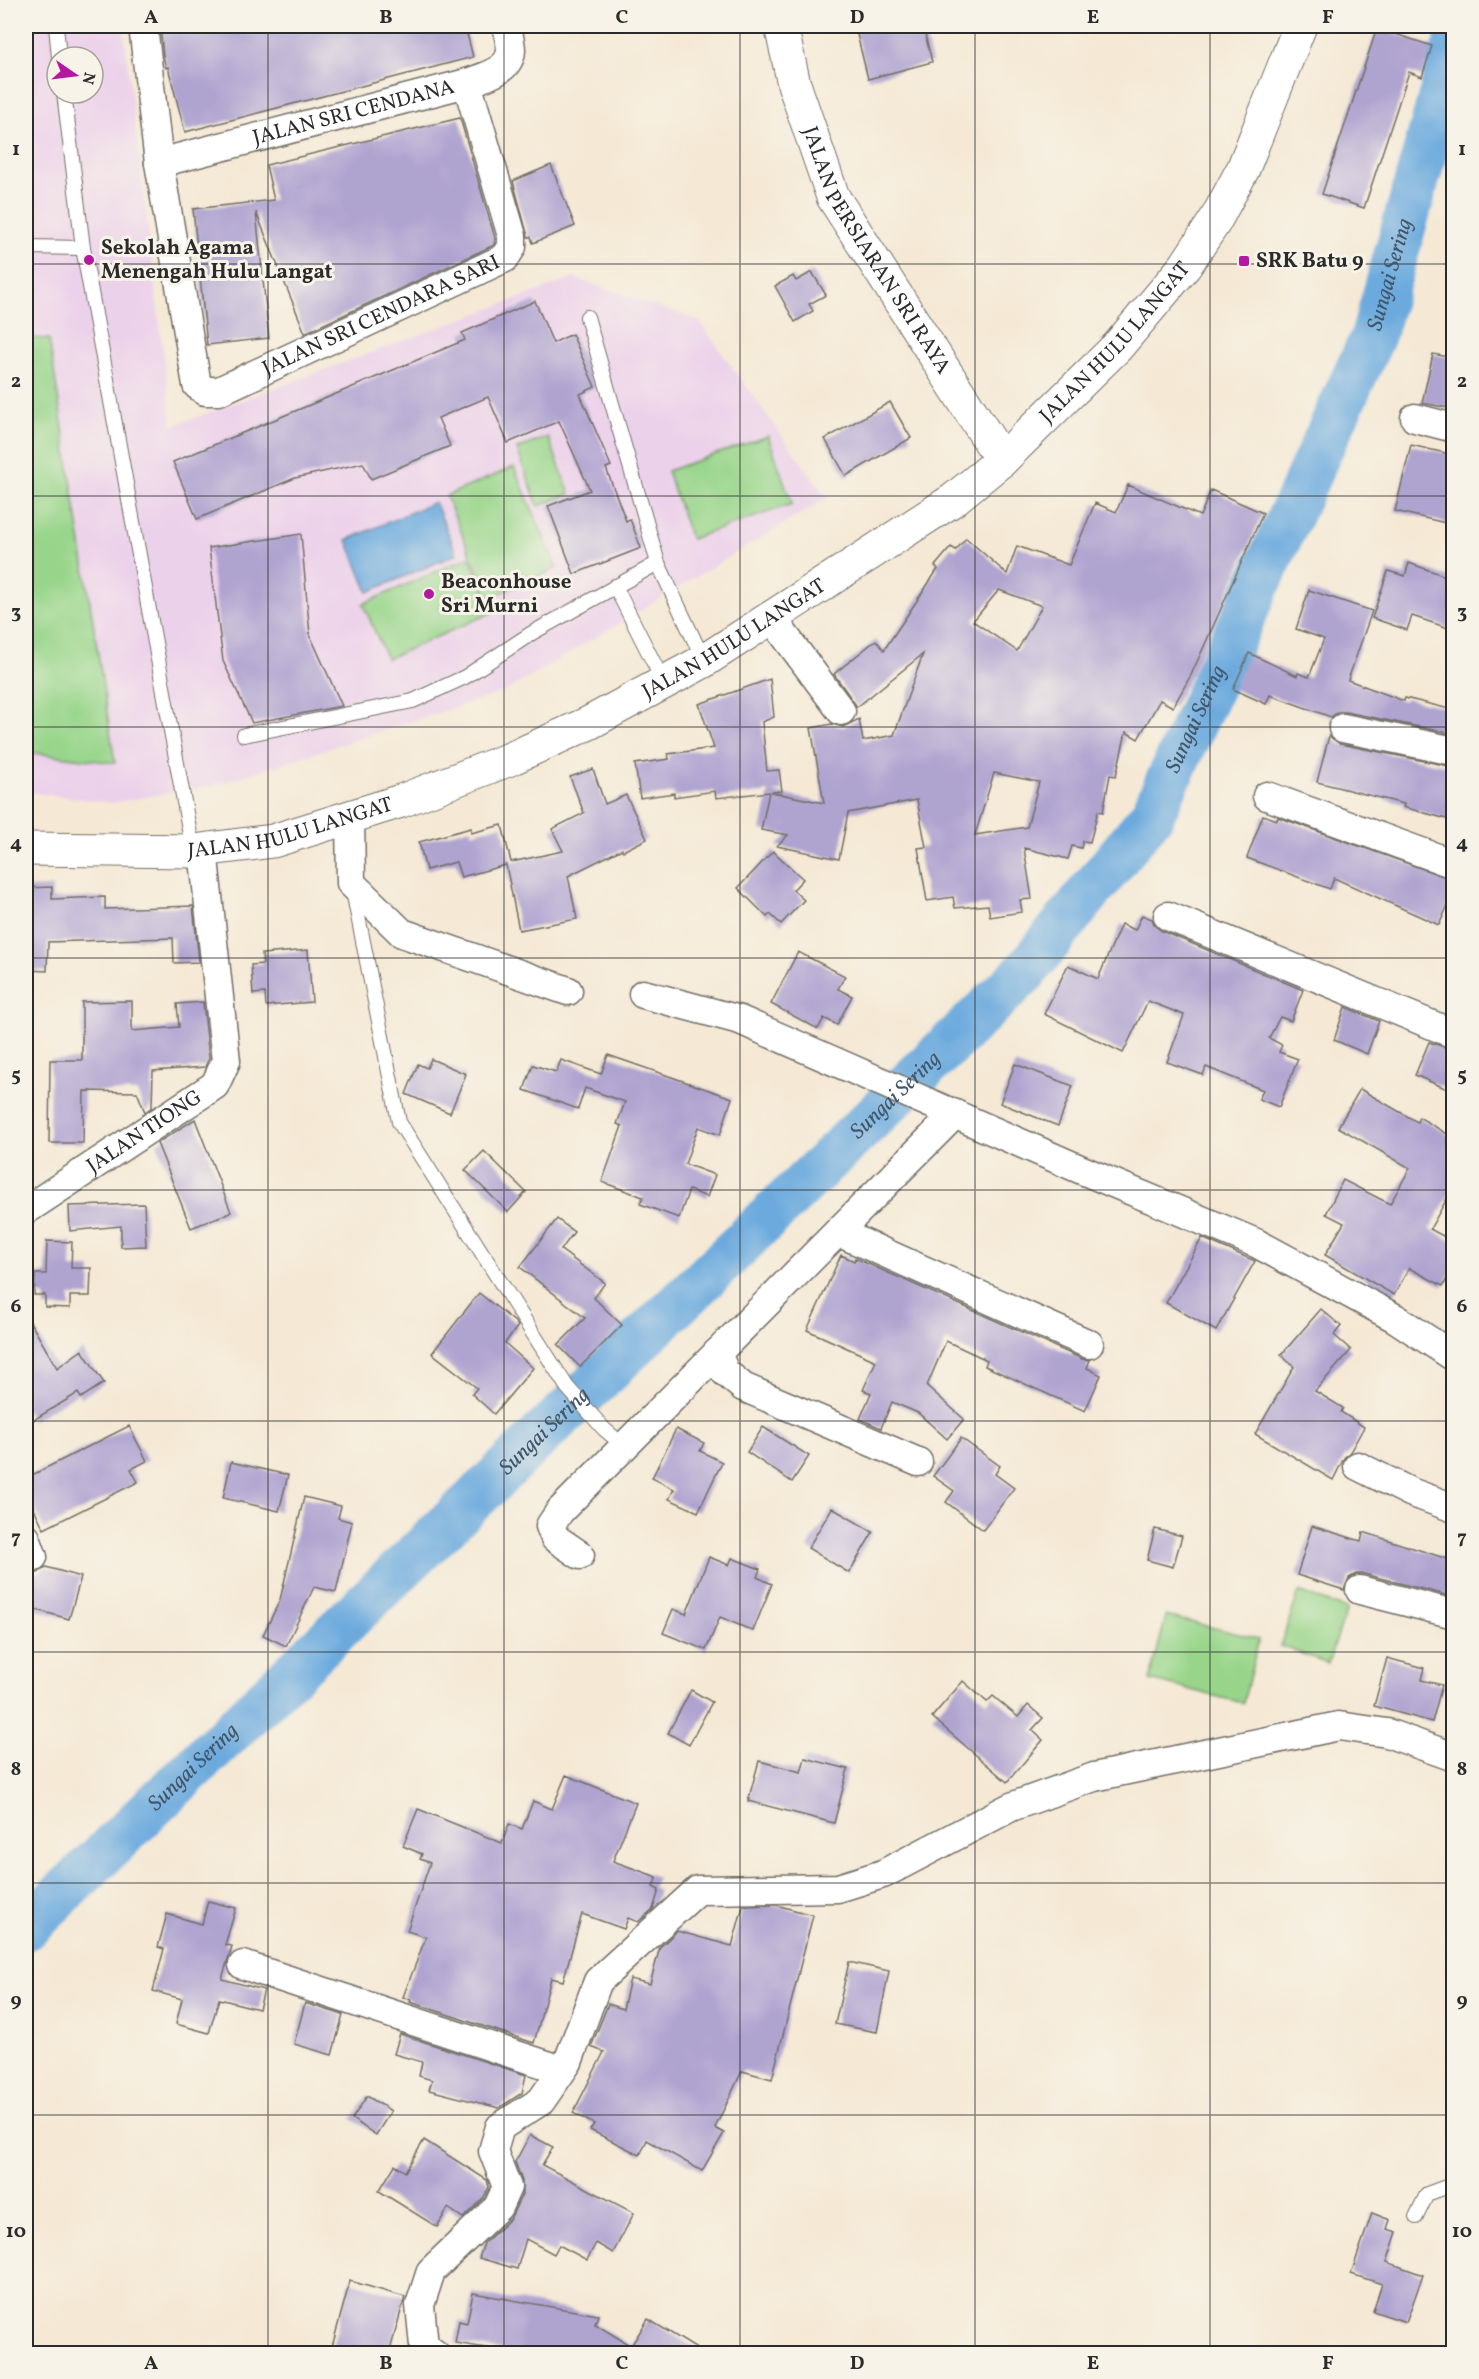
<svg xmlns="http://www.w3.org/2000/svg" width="1479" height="2379" viewBox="0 0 1479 2379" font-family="Vollkorn,serif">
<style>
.built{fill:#ecd1ea;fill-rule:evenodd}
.green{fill:#98d58a;stroke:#62805a;stroke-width:1.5}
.water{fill:#6caade;stroke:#4c6a84;stroke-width:1.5}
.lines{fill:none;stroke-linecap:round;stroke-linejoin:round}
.river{stroke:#6caade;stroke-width:45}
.building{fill:#afa3d0;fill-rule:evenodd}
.lane-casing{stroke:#726e66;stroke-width:16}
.street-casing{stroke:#726e66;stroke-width:31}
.secondary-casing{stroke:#726e66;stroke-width:35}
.lane{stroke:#fff;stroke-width:14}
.street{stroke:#fff;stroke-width:28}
.secondary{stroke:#fff;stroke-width:33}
.grid{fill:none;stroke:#2b2b2b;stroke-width:1.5;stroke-opacity:0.55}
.poi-dot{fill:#b5179e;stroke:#f7f3e8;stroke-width:2}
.labels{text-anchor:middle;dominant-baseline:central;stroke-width:6;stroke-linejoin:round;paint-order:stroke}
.street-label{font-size:21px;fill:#2b2b2b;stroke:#f7f3e8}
.poi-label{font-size:21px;font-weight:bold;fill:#2b2b2b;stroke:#f7f3e8;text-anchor:start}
.water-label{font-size:22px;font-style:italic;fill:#42576a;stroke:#f7f3e8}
.neatline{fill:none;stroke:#2b2b2b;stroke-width:2}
.grid-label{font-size:20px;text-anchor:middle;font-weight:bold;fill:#2b2b2b}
</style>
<rect width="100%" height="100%" fill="#f7f3e8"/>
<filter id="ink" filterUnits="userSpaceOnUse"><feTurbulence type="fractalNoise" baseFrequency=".0167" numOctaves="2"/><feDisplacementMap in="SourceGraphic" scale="12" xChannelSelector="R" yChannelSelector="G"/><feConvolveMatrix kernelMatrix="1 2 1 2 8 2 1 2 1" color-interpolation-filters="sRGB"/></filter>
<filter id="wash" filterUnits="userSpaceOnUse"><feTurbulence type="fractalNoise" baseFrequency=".008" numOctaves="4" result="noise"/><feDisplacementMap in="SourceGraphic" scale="24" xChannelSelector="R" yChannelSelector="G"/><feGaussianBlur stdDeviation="1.35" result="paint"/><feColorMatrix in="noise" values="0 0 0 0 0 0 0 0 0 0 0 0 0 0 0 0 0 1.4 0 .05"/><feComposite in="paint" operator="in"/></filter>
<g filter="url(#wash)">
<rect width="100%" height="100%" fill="#f5e9d5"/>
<path class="built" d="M 26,26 L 123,26 L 172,426 L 574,278 L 699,321 L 827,498 L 506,691 L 215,785 L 112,803 L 26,792 ZM 57,57 L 93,57 L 93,93 L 57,93 Z"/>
<g class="green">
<polygon points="26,338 49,339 115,763 26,752"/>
<polygon points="768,436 792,504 691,539 667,471"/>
<polygon points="548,437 570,494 538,506 517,449"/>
<polygon points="514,467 557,568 489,598 446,496"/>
<polygon points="469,557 493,612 387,659 363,604"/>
<polygon points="1299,1592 1347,1609 1328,1663 1280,1646"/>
<polygon points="1166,1616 1259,1639 1243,1703 1150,1680"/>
</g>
<polygon class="water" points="435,502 457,554 368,592 347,540"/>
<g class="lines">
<path class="river" id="s1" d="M 26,1928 L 1025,972 L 1152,815 L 1373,336 L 1454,49"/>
</g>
<g id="blocks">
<g class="building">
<polygon points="160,26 465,26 473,57 185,132 168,67 166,68 163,56"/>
<polygon points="855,26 923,26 932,62 868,79"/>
<polygon points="1377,28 1432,46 1422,77 1409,72 1364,208 1322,194"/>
<polygon points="460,118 495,238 494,245 305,333 256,212 269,338 207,345 193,209 274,200 266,165"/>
<polygon points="551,165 575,226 533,243 531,237 528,237 513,181"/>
<polygon points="812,272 826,295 809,304 813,311 795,322 775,286 793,276 796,281"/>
<polygon points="535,301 553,343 572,334 595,387 580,394 611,466 606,468 626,521 630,519 641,548 574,574 548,506 590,490 559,421 508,443 488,397 438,418 450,446 371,479 363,463 295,478 197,519 173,462 465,340 462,333"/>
<polygon points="1433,354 1454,358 1454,409 1422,403"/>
<polygon points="890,402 911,438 846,476 825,439"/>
<polygon points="1411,445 1454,455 1454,525 1395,511"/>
<path d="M 1128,485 L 1200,516 L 1211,490 L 1263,513 L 1216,620 L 1191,675 L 1173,707 L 1160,700 L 1138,739 L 1126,732 L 1116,776 L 1110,775 L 1103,812 L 1098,811 L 1090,842 L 1083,841 L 1081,848 L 1072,846 L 1068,859 L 1024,848 L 1032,899 L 1020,900 L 1022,912 L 990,917 L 988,905 L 955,908 L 953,897 L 927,901 L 918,848 L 926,847 L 917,800 L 848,813 L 839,859 L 777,846 L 788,835 L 761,830 L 769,792 L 716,798 L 715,791 L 674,797 L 674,793 L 640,798 L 635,764 L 669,759 L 668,754 L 714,748 L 699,704 L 770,679 L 774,717 L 762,722 L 767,771 L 779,770 L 782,791 L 771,792 L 824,803 L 811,728 L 832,724 L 843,727 L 859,719 L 863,741 L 894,735 L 923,654 L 857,707 L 834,674 L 876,640 L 884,650 L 938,569 L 935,566 L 951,547 L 956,550 L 966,538 L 1007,574 L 1017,546 L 1069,565 L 1095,503 L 1116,512 ZM 999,590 L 1042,606 L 1017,651 L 973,621 ZM 994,773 L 1039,782 L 1027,827 L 975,835 Z"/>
<polygon points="301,534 310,635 342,706 252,723 223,661 209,548"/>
<polygon points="1409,563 1454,579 1454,630 1412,616 1407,630 1372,618 1388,571 1405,576"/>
<polygon points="1309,590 1372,611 1348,680 1404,701 1405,698 1454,710 1454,734 1346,712 1338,712 1331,717 1270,695 1266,704 1233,689 1249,653 1297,676 1298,673 1309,677 1324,639 1296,629"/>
<polygon points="1329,736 1340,744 1454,767 1454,821 1403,807 1404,804 1317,782"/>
<polygon points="593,769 605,804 626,795 647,839 623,851 622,849 568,876 577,919 519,930 506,865 461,877 456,862 426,870 419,842 471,828 471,833 502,825 511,862 563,851 552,829 584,813 570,777"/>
<polygon points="1263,815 1277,820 1278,817 1454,880 1454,892 1439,925 1334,878 1330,889 1247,858"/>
<polygon points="773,851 803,879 793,890 804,900 781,924 770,914 767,917 738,888"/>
<polygon points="52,887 52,899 105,897 105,909 193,906 199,962 174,963 173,938 48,942 47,971 26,970 26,888"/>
<polygon points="1142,915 1152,919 1155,926 1162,931 1303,990 1291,1021 1280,1017 1269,1038 1282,1045 1279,1052 1298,1059 1279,1107 1259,1099 1263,1090 1206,1067 1203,1075 1167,1062 1184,1015 1148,1001 1123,1053 1044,1014 1068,965 1098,979 1121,924 1135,930"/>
<polygon points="308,950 312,1002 266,1006 265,993 253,994 251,965 263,964 262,954"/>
<polygon points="798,952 845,976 838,989 852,996 837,1025 824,1018 818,1029 771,1004"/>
<polygon points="132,1001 132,1031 179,1027 177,1004 203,1002 209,1058 205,1067 153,1071 152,1107 145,1112 137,1092 84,1091 83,1143 49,1143 50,1060 82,1060 82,1002"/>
<polygon points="1345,1007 1379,1021 1367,1054 1334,1040"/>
<polygon points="1429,1042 1454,1050 1454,1092 1415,1075"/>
<polygon points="608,1055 732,1098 720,1135 698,1127 685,1164 715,1175 707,1197 689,1190 679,1218 640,1204 643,1197 602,1182 622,1126 617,1124 625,1102 585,1088 578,1109 524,1090 533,1065 556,1072 561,1060 601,1074"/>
<polygon points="431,1059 466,1074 450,1113 406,1094 418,1064 427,1068"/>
<polygon points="1015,1064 1073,1086 1058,1126 1000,1103"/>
<polygon points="1360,1089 1417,1122 1419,1117 1454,1138 1454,1186 1430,1229 1454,1242 1454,1267 1443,1286 1409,1268 1394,1295 1325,1255 1344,1223 1326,1214 1343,1180 1390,1204 1410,1168 1338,1127"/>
<polygon points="195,1119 231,1212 191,1228 157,1143"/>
<polygon points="484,1151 526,1192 508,1212 465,1170"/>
<polygon points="144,1204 146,1246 121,1247 121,1226 70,1231 69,1206"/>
<polygon points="557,1219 574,1232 561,1250 605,1283 594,1298 622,1325 580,1367 558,1345 585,1318 520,1267"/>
<polygon points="1202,1238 1255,1261 1216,1331 1166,1303"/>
<polygon points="47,1241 72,1242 71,1268 91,1268 90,1296 70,1296 70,1308 45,1307 45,1295 34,1295 35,1274 46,1274"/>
<polygon points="841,1255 854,1261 855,1258 1082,1359 1090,1360 1087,1368 1101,1375 1085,1411 985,1366 987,1360 946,1341 927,1386 964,1419 947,1439 918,1413 892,1402 881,1428 860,1419 871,1393 863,1390 876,1361 807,1330"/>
<polygon points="479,1293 515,1322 518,1326 505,1343 533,1368 494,1414 472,1394 477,1388 432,1353"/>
<polygon points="1321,1309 1341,1326 1334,1335 1351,1350 1315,1391 1343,1408 1341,1412 1364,1427 1350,1452 1344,1458 1333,1480 1255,1434 1294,1367 1281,1355"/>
<polygon points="26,1315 57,1368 82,1350 104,1383 81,1398 78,1393 32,1421 26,1410"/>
<polygon points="129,1426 147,1461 131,1469 138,1482 44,1529 26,1492 26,1478"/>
<polygon points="763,1427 809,1456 792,1482 747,1452"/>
<polygon points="676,1429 704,1443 700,1451 722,1462 698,1512 669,1499 674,1489 652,1478"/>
<polygon points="961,1438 1000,1466 995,1474 1014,1488 983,1530 946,1502 954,1491 933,1476"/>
<polygon points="231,1462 288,1475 279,1511 223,1498"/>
<polygon points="304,1497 341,1506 338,1518 352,1522 336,1592 314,1587 286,1646 263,1635 280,1600"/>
<polygon points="832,1508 873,1532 849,1573 808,1548"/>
<polygon points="1312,1526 1361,1541 1363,1532 1454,1561 1454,1597 1364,1574 1356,1574 1349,1578 1344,1590 1297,1575"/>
<polygon points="1155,1529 1182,1536 1173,1567 1147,1560"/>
<polygon points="709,1557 729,1565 732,1558 760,1569 757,1577 772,1584 753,1631 720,1617 706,1650 663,1633 673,1609 686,1614"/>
<polygon points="46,1567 81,1577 69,1619 26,1607 26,1571 38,1573"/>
<polygon points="1387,1658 1424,1668 1421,1680 1442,1685 1432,1722 1374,1706"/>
<polygon points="963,1681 987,1702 993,1696 1018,1717 1028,1705 1043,1718 1032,1730 1043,1740 1007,1782 932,1717"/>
<polygon points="691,1690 712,1702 689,1745 668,1733"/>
<polygon points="805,1758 848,1769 834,1823 748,1801 759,1761 801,1772"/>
<polygon points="566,1775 636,1803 613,1861 657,1877 653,1887 659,1890 653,1909 638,1922 628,1918 624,1929 582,1914 563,1981 551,1978 534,2043 410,2002 411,2000 403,1997 426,1937 407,1931 430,1863 420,1859 422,1854 403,1846 418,1809 502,1843 509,1824 522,1829 533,1801 552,1809"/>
<polygon points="208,1901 236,1908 225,1945 232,1946 222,1979 264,1990 259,2009 219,1999 209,2033 176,2024 182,1999 153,1991 164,1949 158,1947 167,1914 202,1924"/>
<polygon points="776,1905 813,1915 772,2079 742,2071 715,2128 724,2133 702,2171 647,2140 640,2155 590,2130 594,2124 573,2113 604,2052 591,2047 608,2004 623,2009 630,1979 650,1984 660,1947 677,1931 732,1946 743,1906"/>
<polygon points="849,1962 889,1971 877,2032 835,2024"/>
<polygon points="305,2003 343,2015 332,2055 294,2044"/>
<polygon points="400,2034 526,2075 522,2093 499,2108 429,2090 432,2080 419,2076 422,2062 394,2054"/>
<polygon points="367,2096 391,2111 376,2135 352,2119"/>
<polygon points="530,2135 553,2147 542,2165 634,2213 613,2253 596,2243 587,2260 559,2245 554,2254 526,2239 517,2269 479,2258 484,2243 510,2219 522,2194 522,2181 515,2162"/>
<polygon points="424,2140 487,2180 489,2187 484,2197 463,2218 448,2208 437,2227 379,2191 395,2165 405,2172"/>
<polygon points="1372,2213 1390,2220 1387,2229 1397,2232 1387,2262 1423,2275 1406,2322 1373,2311 1382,2284 1351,2274"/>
<polygon points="350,2281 405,2297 389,2354 330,2354"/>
<polygon points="473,2293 598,2315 595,2324 631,2346 648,2319 705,2354 523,2354 455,2343 459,2321 467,2323"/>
</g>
</g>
</g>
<g filter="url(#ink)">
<use href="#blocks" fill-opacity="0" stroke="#726e66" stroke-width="1.5"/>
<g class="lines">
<g class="lane-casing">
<g id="lane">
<polyline points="56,26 59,57"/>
<polyline points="64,93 83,248 193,851"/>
<polyline points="26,247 83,248"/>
<polyline points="587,317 658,563 704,661"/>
<polyline points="615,586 664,683"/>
<polyline points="244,735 413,701 465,677 532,633 658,563"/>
<polyline points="353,891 399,1122 567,1387 604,1429 624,1446"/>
<polyline points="1416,2217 1427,2194 1454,2184"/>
</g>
</g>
<g class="street-casing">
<g id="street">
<path id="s2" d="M 143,26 L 159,163 L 197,385 L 205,391 L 219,391 L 505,258 L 512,247 L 512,236 L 467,83"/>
<path id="s3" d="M 159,163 L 467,83 C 484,77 510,71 511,50 C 511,42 508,33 506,26"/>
<polyline points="1415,418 1454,428"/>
<polyline points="771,617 841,711"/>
<polyline points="1343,728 1454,751"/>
<polyline points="1267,796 1454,864"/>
<polyline points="350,818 351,883 402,933 568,991"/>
<polyline points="1168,916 1454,1034"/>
<polyline points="643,994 740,1020 1082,1170 1256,1243 1395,1318 1454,1357"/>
<path id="s4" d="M 26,1210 L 215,1085 L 226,1061 L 203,850"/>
<polyline points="838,1232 1089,1344"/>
<polyline points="717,1353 725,1372 743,1387 918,1462"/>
<polyline points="1358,1466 1410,1492 1454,1508"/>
<polyline points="26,1538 33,1557"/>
<polyline points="580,1555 555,1538 550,1526 560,1511 955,1114"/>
<polyline points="1360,1590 1454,1614"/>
<polyline points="243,1965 562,2070"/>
<polyline points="435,2354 424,2346 420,2305 431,2271 498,2207 507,2187 493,2151 500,2127 541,2101 568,2062 598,1981 698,1890 838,1888 883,1874 1011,1807 1094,1777 1339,1726 1387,1733 1454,1757"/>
</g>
</g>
<g class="secondary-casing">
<g id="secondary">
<path id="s5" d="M 781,26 L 794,84 L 833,197 L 1002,460"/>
<path id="s6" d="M 26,849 L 193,851 L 273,841 L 401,801 L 510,759 L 589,723 L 704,661 L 953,500 L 1002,460 L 1118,346 L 1185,266 L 1215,221 L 1243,169 L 1300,26"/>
</g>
</g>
<use href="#lane" class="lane"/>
<use href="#street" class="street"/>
<use href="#secondary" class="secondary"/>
</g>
</g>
<path class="grid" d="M 268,26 L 268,2354M 504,26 L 504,2354M 740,26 L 740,2354M 975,26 L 975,2354M 1210,26 L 1210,2354M 26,264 L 1454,264M 26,496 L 1454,496M 26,727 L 1454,727M 26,958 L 1454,958M 26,1190 L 1454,1190M 26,1421 L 1454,1421M 26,1652 L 1454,1652M 26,1883 L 1454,1883M 26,2115 L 1454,2115"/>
<g class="poi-dot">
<circle cx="89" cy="260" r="6"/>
<rect x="1238" y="255" width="12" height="12" rx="3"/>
<circle cx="429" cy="594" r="6"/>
</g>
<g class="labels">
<g class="street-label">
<text stroke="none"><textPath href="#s3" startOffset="201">JALAN SRI CENDANA</textPath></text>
<text stroke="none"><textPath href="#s5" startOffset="246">JALAN PERSIARAN SRI RAYA</textPath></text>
<text stroke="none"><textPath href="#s2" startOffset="566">JALAN SRI CENDARA SARI</textPath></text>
<text stroke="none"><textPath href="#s6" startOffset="1239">JALAN HULU LANGAT</textPath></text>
<text stroke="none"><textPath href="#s6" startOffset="753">JALAN HULU LANGAT</textPath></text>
<text stroke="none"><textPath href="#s6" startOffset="267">JALAN HULU LANGAT</textPath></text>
<text stroke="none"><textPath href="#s4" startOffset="142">JALAN TIONG</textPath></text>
</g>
<g class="poi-label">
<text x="101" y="248">Sekolah Agama<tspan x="101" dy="24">Menengah Hulu Langat</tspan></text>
<text x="1256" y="261">SRK Batu 9</text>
<text x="441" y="582">Beaconhouse<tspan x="441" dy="24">Sri Murni</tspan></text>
</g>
<g class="water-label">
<text stroke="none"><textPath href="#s1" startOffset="2176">Sungai Sering</textPath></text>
<text stroke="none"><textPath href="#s1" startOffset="1690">Sungai Sering</textPath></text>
<text stroke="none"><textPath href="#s1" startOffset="1204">Sungai Sering</textPath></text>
<text stroke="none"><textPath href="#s1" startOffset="718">Sungai Sering</textPath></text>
<text stroke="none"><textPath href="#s1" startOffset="232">Sungai Sering</textPath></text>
</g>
</g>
<rect width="1479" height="2379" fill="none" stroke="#f7f3e8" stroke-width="66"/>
<g transform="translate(75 75) rotate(104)"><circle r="28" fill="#f7f3e8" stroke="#a5a39c" stroke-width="1.5"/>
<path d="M0-4.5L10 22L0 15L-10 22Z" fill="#b5179e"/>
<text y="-9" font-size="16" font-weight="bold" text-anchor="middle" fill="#2b2b2b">N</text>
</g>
<rect x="33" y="33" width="1413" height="2313" class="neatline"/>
<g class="grid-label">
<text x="151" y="23">A</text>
<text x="386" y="23">B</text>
<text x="622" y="23">C</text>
<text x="857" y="23">D</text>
<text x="1093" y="23">E</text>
<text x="1328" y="23">F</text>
<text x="16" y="155">1</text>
<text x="1462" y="155">1</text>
<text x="16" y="387">2</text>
<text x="1462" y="387">2</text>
<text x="16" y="618">3</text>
<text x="1462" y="618">3</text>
<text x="16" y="849">4</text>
<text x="1462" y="849">4</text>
<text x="16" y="1081">5</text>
<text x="1462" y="1081">5</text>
<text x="16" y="1312">6</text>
<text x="1462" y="1312">6</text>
<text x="16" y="1543">7</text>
<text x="1462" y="1543">7</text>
<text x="16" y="1775">8</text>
<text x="1462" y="1775">8</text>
<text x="16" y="2006">9</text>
<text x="1462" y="2006">9</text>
<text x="16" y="2237">10</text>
<text x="1462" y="2237">10</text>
<text x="151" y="2369">A</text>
<text x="386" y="2369">B</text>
<text x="622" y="2369">C</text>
<text x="857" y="2369">D</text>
<text x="1093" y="2369">E</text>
<text x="1328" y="2369">F</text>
</g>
</svg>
